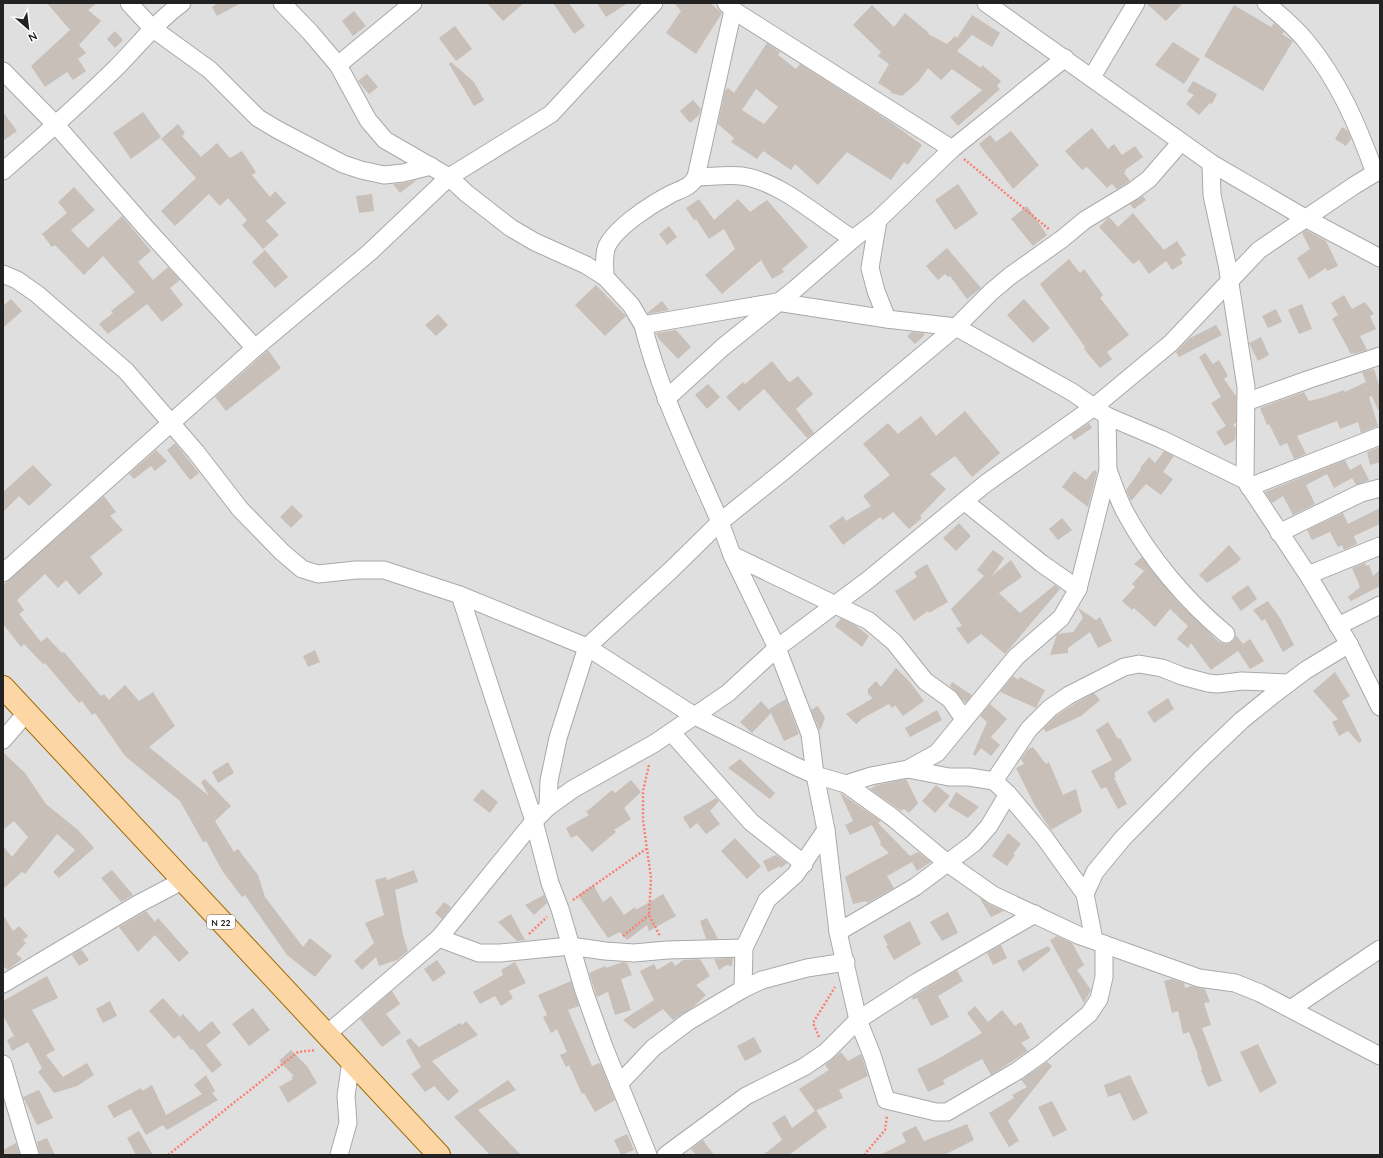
<svg xmlns="http://www.w3.org/2000/svg" width="1383" height="1158" viewBox="0 0 1383 1158" font-family="Quicksand,sans-serif">
<style>
.residential{fill:#e0dfdf}
.building{fill:#c7bfb8;fill-rule:evenodd}
.lines{fill:none;stroke-linecap:round;stroke-linejoin:round}
.minor-casing{stroke:#a9a9a9;stroke-width:19}
.primary-casing{stroke:#a06b00;stroke-width:24}
.path{stroke:#fa8072;stroke-width:2.5;stroke-dasharray:2 2;stroke-linecap:butt}
.minor{stroke:#fff;stroke-width:17}
.primary{stroke:#fcd6a4;stroke-width:22}
.labels{text-anchor:middle;dominant-baseline:central;stroke-width:3;stroke-linejoin:round;paint-order:stroke}
.shield{fill:#fff;stroke:#646464;stroke-width:1}
.shield-label{font-size:9px;font-weight:bold;fill:#222}
</style>
<rect width="100%" height="100%" fill="#f2efe9"/>
<rect class="residential" x="3" y="3" width="1377" height="1152"/>
<g class="building">
<polygon points="47,3 97,3 88,10 101,21 79,45 86,53 78,59 86,71 73,80 67,72 45,87 31,66 70,30"/>
<polygon points="218,3 241,3 217,16 212,7"/>
<polygon points="487,3 524,3 503,21"/>
<polygon points="553,3 569,3 585,26 574,34"/>
<polygon points="597,3 628,3 606,17"/>
<polygon points="674,3 710,3 722,13 696,54 666,33 681,11"/>
<polygon points="1146,3 1183,3 1166,21"/>
<polygon points="872,5 894,27 905,13 929,33 928,34 947,44 955,36 957,38 972,15 1000,33 992,47 972,35 957,51 981,68 982,65 1001,81 997,86 1000,89 958,126 950,117 982,90 952,69 941,80 928,68 919,81 902,96 891,93 891,91 878,83 889,64 878,56 881,52 853,25"/>
<polygon points="1234,5 1271,27 1274,23 1284,32 1282,34 1293,41 1263,91 1204,56"/>
<polygon points="354,11 366,26 353,36 342,21"/>
<polygon points="455,26 472,49 456,61 439,38"/>
<polygon points="115,31 123,40 115,48 107,39"/>
<polygon points="1173,42 1200,59 1184,84 1155,65"/>
<path d="M 767,43 L 780,52 L 778,55 L 796,69 L 800,64 L 892,123 L 922,145 L 908,165 L 904,162 L 891,180 L 847,152 L 818,185 L 795,164 L 791,170 L 763,151 L 757,159 L 731,142 L 734,138 L 718,124 L 725,91 L 728,88 L 734,93 ZM 756,89 L 778,107 L 764,124 L 742,110 Z"/>
<polygon points="451,62 474,82 484,100 474,106 449,64"/>
<polygon points="367,74 378,87 369,94 358,81"/>
<polygon points="1193,81 1217,94 1212,104 1210,103 1199,115 1186,104 1194,95 1187,91"/>
<polygon points="693,100 701,109 699,115 690,123 680,111"/>
<polygon points="3,112 17,131 3,141"/>
<polygon points="143,112 161,137 131,159 113,133"/>
<polygon points="178,124 185,133 182,136 201,157 217,143 230,158 242,151 256,172 252,175 270,197 275,191 286,203 266,221 279,235 263,249 242,225 247,220 228,198 220,206 209,194 175,226 161,211 196,178 161,139"/>
<polygon points="1342,127 1348,131 1351,139 1346,146 1335,139"/>
<polygon points="1092,128 1108,149 1114,144 1122,155 1135,146 1143,157 1125,170 1126,171 1124,173 1130,181 1117,189 1112,184 1107,188 1087,167 1082,170 1065,151"/>
<polygon points="1011,131 1039,165 1013,189 979,144 990,135 996,142"/>
<polygon points="417,180 400,193 393,184 404,183"/>
<polygon points="958,184 978,214 955,230 935,200"/>
<polygon points="74,187 95,210 71,230 88,248 122,216 151,251 138,262 153,280 168,267 180,280 170,288 183,305 162,322 147,304 108,334 99,324 113,313 111,311 135,292 103,256 84,275 55,245 52,247 42,234 67,213 58,202"/>
<polygon points="372,194 374,211 359,213 356,196"/>
<polygon points="1143,196 1146,200 1134,209 1130,204"/>
<polygon points="699,199 714,220 738,199 750,212 767,200 808,247 782,269 784,272 772,279 761,260 722,294 705,275 735,249 724,229 709,239 696,219 694,220 686,208"/>
<polygon points="1027,206 1047,235 1033,246 1011,219"/>
<polygon points="1133,213 1164,250 1177,241 1186,255 1180,259 1183,263 1172,270 1166,261 1149,274 1139,260 1133,264 1099,227 1109,217 1118,227"/>
<polygon points="669,226 677,237 667,245 659,234"/>
<polygon points="1306,230 1326,241 1338,266 1327,271 1326,268 1309,279 1297,258 1310,249 1302,233"/>
<polygon points="947,248 981,288 967,299 950,276 948,277 945,274 938,280 926,266"/>
<polygon points="265,250 288,277 275,288 252,262"/>
<polygon points="1069,259 1080,273 1084,269 1103,295 1100,298 1129,335 1107,352 1112,359 1100,368 1084,349 1085,347 1040,284"/>
<polygon points="596,285 626,316 605,336 575,305"/>
<polygon points="1344,295 1352,309 1365,302 1374,314 1370,316 1376,329 1360,336 1367,350 1354,354 1353,353 1351,354 1332,319 1338,315 1331,303"/>
<polygon points="11,299 22,311 3,328 3,306"/>
<polygon points="1024,299 1050,328 1033,343 1007,315"/>
<polygon points="662,301 669,310 648,314 647,313"/>
<polygon points="1302,304 1312,329 1299,334 1288,310"/>
<polygon points="1276,309 1282,322 1268,328 1262,316"/>
<polygon points="438,314 448,325 436,336 425,325"/>
<polygon points="1216,325 1222,335 1179,357 1176,352 1190,338"/>
<polygon points="676,330 691,347 678,359 658,338 656,333"/>
<polygon points="912,332 923,333 925,335 915,344 907,336"/>
<polygon points="1261,337 1269,355 1258,361 1249,343"/>
<polygon points="268,350 281,368 226,411 215,397"/>
<polygon points="1205,353 1213,364 1219,360 1228,376 1224,379 1236,396 1236,423 1233,424 1236,428 1235,440 1225,446 1216,432 1226,426 1211,403 1221,397 1199,357"/>
<polygon points="772,361 788,381 790,382 798,376 813,394 796,409 814,433 807,438 764,389 739,411 726,397 743,382 745,384"/>
<polygon points="1374,369 1380,389 1380,409 1378,410 1372,396 1369,397 1378,426 1361,433 1358,422 1340,429 1337,421 1297,436 1306,454 1294,459 1287,443 1280,446 1269,424 1267,425 1260,408 1304,392 1309,401 1325,397 1344,390 1345,392 1366,382 1362,372"/>
<polygon points="708,384 720,397 707,409 695,395"/>
<polygon points="965,411 1000,453 972,477 955,456 930,474 946,489 920,516 922,518 909,529 893,512 883,520 880,517 843,545 829,526 843,516 846,521 871,506 863,496 890,475 863,444 888,423 898,434 921,416 936,436"/>
<polygon points="1089,423 1092,428 1074,440 1071,435"/>
<polygon points="175,443 199,473 190,480 167,450"/>
<polygon points="1380,447 1380,462 1370,465 1367,452"/>
<polygon points="156,450 167,461 155,471 151,466 134,479 129,474"/>
<polygon points="1164,451 1174,456 1163,472 1173,479 1161,495 1146,484 1131,501 1126,490 1141,469 1140,468 1149,457 1155,463"/>
<polygon points="1345,460 1350,470 1361,464 1369,480 1356,485 1352,478 1334,488 1327,474 1306,485 1315,504 1293,515 1283,496 1272,503 1265,492"/>
<polygon points="33,465 52,485 29,506 19,496 3,512 3,492"/>
<polygon points="1094,470 1097,472 1088,507 1062,487 1074,471 1086,480"/>
<polygon points="104,496 116,512 110,516 123,530 90,557 103,574 79,595 66,580 58,588 45,574 17,600 24,610 19,614 41,642 47,637 62,653 64,652 101,696 104,694 109,700 125,685 139,701 153,692 175,726 149,747 209,796 201,782 205,779 231,806 215,821 234,852 238,849 258,875 265,897 303,947 310,938 332,956 315,977 287,955 245,895 242,897 223,872 206,841 203,842 180,801 125,756 95,713 92,715 82,701 79,703 45,663 43,664 24,644 21,647 3,624 3,585"/>
<polygon points="292,505 303,516 291,528 280,517"/>
<polygon points="1380,508 1380,524 1354,536 1357,544 1344,550 1342,545 1338,547 1330,532 1312,540 1307,530 1343,513 1348,524"/>
<polygon points="1062,518 1072,530 1058,540 1049,529"/>
<polygon points="959,523 971,536 956,551 943,538"/>
<polygon points="1229,545 1241,559 1237,563 1207,583 1199,575"/>
<polygon points="993,550 1004,558 992,576 1011,560 1022,577 999,593 1020,613 1055,585 1060,589 1005,654 981,634 968,644 956,628 962,626 951,609 984,576 977,570"/>
<polygon points="1142,557 1176,600 1219,642 1225,644 1230,643 1234,640 1236,635 1243,644 1250,639 1264,661 1250,669 1238,651 1211,670 1191,643 1188,648 1177,639 1188,626 1170,609 1155,627 1134,608 1132,610 1122,601 1135,587 1132,584 1144,571 1134,564"/>
<polygon points="1365,563 1366,566 1369,565 1373,576 1380,570 1380,586 1351,601 1348,597 1360,587 1352,568"/>
<polygon points="927,564 948,602 929,613 928,611 914,621 895,591 917,577 914,572"/>
<polygon points="1248,585 1257,599 1241,611 1231,597"/>
<polygon points="1268,601 1280,618 1294,645 1283,652 1265,619 1262,621 1253,610"/>
<polygon points="1078,608 1096,620 1100,617 1112,641 1098,648 1090,632 1068,648 1068,653 1050,655 1057,634 1073,632 1083,618"/>
<polygon points="841,618 855,625 869,636 862,647 835,626"/>
<polygon points="315,650 320,662 308,667 303,656"/>
<polygon points="896,668 910,682 924,701 903,716 895,705 892,708 889,704 863,718 856,724 846,714 873,698 868,694 868,689 876,681 881,687"/>
<polygon points="1335,672 1350,696 1342,701 1362,741 1359,743 1348,731 1339,736 1332,722 1338,719 1313,691"/>
<polygon points="1013,676 1018,680 1020,677 1045,690 1036,708 1000,692"/>
<polygon points="952,682 972,695 966,703 950,686"/>
<polygon points="1094,693 1100,700 1081,716 1046,732 1043,729 1056,716 1074,704"/>
<polygon points="1168,698 1174,709 1154,723 1147,712"/>
<polygon points="786,699 799,734 784,741 771,713 752,733 740,722 761,701 770,711 769,709"/>
<polygon points="990,704 1007,719 991,737 1000,745 991,756 981,748 975,756 973,754 987,722 980,716"/>
<polygon points="818,706 825,718 820,731 811,710"/>
<polygon points="937,710 942,720 910,737 905,728"/>
<polygon points="1108,722 1118,739 1120,738 1132,760 1114,773 1116,777 1114,778 1127,804 1118,809 1106,787 1101,789 1091,771 1112,760 1096,730"/>
<polygon points="1033,747 1046,764 1049,762 1063,795 1076,789 1082,812 1051,830 1034,804 1016,768 1024,764 1021,759 1028,749"/>
<polygon points="3,752 25,773 46,804 78,830 94,848 59,878 53,872 75,850 57,834 25,874 22,872 3,889 3,846 12,857 28,837 14,821 3,830"/>
<polygon points="740,759 775,793 770,799 728,768"/>
<polygon points="228,762 234,773 218,783 212,772"/>
<polygon points="906,779 918,803 909,813 904,809 901,811 870,789 877,785"/>
<polygon points="631,780 641,792 624,808 631,819 614,830 616,832 592,852 577,835 571,838 566,828 589,815 586,812 612,790 615,793"/>
<polygon points="936,785 950,796 935,813 922,801"/>
<polygon points="482,789 498,802 490,813 473,800"/>
<polygon points="956,792 979,807 968,818 948,806"/>
<polygon points="840,793 881,821 878,823 910,856 918,852 931,862 917,871 912,862 887,876 894,888 867,903 866,901 853,904 845,877 889,853 880,844 881,842 872,825 850,835 845,825 853,821"/>
<polygon points="716,798 719,801 710,811 720,824 706,834 697,823 690,829 683,817"/>
<polygon points="1008,833 1021,844 1013,854 1015,855 1007,866 992,856"/>
<polygon points="735,838 761,866 747,879 721,851"/>
<polygon points="776,855 787,863 781,868 780,866 768,872 763,861"/>
<polygon points="112,870 133,895 121,902 101,878"/>
<polygon points="414,870 418,882 395,890 403,935 408,951 397,960 379,966 376,957 362,970 354,961 374,943 365,923 384,915 375,880 386,877 387,880"/>
<polygon points="593,885 603,902 611,896 624,915 635,907 636,910 663,894 676,916 649,931 647,925 627,940 620,932 608,938 578,895"/>
<polygon points="544,895 547,903 534,915 525,905"/>
<polygon points="979,897 989,904 1004,911 991,917"/>
<polygon points="444,902 451,907 442,919 435,913"/>
<polygon points="146,911 155,922 158,918 189,953 179,962 155,935 138,952 119,927"/>
<polygon points="948,912 958,933 942,941 930,922"/>
<polygon points="511,914 525,940 517,941 498,922"/>
<polygon points="3,915 13,931 19,926 28,936 23,940 26,943 16,954 22,959 8,970 5,967 3,969"/>
<polygon points="707,918 718,939 706,939 700,921"/>
<polygon points="910,921 921,944 894,960 886,946 888,945 883,936"/>
<polygon points="1057,936 1072,943 1084,965 1077,970 1091,990 1084,1003 1050,940"/>
<polygon points="1001,945 1007,958 993,965 987,953"/>
<polygon points="1048,946 1051,950 1023,972 1017,961"/>
<polygon points="81,949 89,960 79,966 72,955"/>
<polygon points="733,958 732,966 726,965 719,970 714,959"/>
<polygon points="700,959 710,976 696,985 706,995 693,1007 673,1020 663,1009 634,1029 623,1020 654,1000 640,971 654,964 657,970 672,961 675,966 683,960"/>
<polygon points="437,960 446,973 433,982 424,969"/>
<polygon points="515,962 526,983 509,991 513,998 501,1006 495,996 480,1004 473,992 503,975 501,970"/>
<polygon points="623,962 627,963 632,975 621,979 631,1010 615,1015 608,992 597,997 589,973 605,966 606,968"/>
<polygon points="957,970 963,981 938,996 949,1017 931,1026 917,998 913,1000 912,997"/>
<polygon points="47,976 58,998 32,1010 55,1050 46,1055 63,1077 87,1063 94,1075 77,1086 54,1093 38,1072 42,1068 28,1042 12,1051 7,1040 14,1036 3,1015 3,1001"/>
<polygon points="1172,979 1184,983 1185,988 1191,986 1205,989 1210,1002 1204,1003 1211,1025 1202,1028 1222,1081 1208,1087 1201,1070 1202,1069 1197,1055 1198,1055 1189,1032 1183,1034 1178,1011 1172,1013 1164,981"/>
<polygon points="571,981 579,1006 568,1010 592,1066 599,1063 601,1065 615,1100 595,1112 584,1093 582,1094 569,1065 566,1067 560,1055 567,1052 557,1029 551,1033 543,1017 547,1015 538,995"/>
<polygon points="392,991 400,1004 386,1014 401,1033 382,1047 360,1019"/>
<polygon points="163,998 180,1017 183,1014 199,1032 212,1021 221,1033 206,1045 222,1065 212,1073 193,1049 191,1050 179,1035 174,1039 149,1011"/>
<polygon points="110,1001 117,1016 103,1023 96,1009"/>
<polygon points="975,1006 988,1022 1002,1010 1015,1026 1021,1022 1030,1038 1021,1043 1028,1051 991,1075 982,1059 943,1080 945,1084 928,1092 917,1069 936,1060 982,1033 967,1013"/>
<polygon points="253,1008 270,1030 249,1046 232,1024"/>
<polygon points="466,1021 478,1035 432,1061 459,1091 448,1101 434,1086 425,1092 411,1074 421,1067 406,1041 410,1038 419,1047 460,1023 462,1025"/>
<polygon points="754,1037 762,1052 745,1061 737,1046"/>
<polygon points="1258,1044 1277,1083 1260,1093 1240,1052"/>
<polygon points="291,1050 307,1066 317,1083 288,1103 279,1087 293,1079 291,1077 294,1076 279,1061"/>
<polygon points="841,1052 848,1061 861,1054 868,1076 839,1090 843,1098 815,1111 799,1089 829,1070 825,1065"/>
<polygon points="1047,1062 1052,1066 1008,1121 1019,1141 1009,1147 989,1113 1014,1098 1012,1095 1027,1087 1021,1080"/>
<polygon points="206,1075 215,1091 212,1093 218,1100 167,1130 163,1125 146,1135 131,1109 114,1118 107,1106 141,1088 142,1091 152,1085 166,1115 202,1094 194,1085"/>
<polygon points="1130,1075 1148,1113 1133,1121 1120,1093 1108,1097 1104,1085"/>
<polygon points="508,1080 516,1090 478,1110 521,1155 490,1155 454,1117"/>
<polygon points="39,1090 53,1118 37,1125 23,1097"/>
<polygon points="1052,1101 1067,1130 1053,1137 1038,1107"/>
<polygon points="816,1110 827,1127 789,1155 763,1155 782,1140 772,1123 785,1115 792,1128"/>
<polygon points="967,1124 974,1140 944,1155 880,1155 906,1142 902,1133 916,1126 924,1141"/>
<polygon points="139,1131 153,1155 136,1155 127,1138"/>
<polygon points="627,1134 634,1150 621,1155 614,1140"/>
<polygon points="47,1138 55,1155 40,1155 37,1142"/>
<polygon points="703,1140 714,1155 696,1155 691,1149"/>
<polygon points="16,1143 20,1155 3,1155 3,1150"/>
</g>
<g class="lines">
<g class="minor-casing">
<g id="minor">
<polyline points="129,3 152,28 210,70 258,118 278,130 343,164 361,170 384,175 403,173 431,166"/>
<polyline points="282,3 310,32 338,65 368,120 385,140 449,177 466,193 511,228 535,242 586,265 605,277 631,305 643,325"/>
<polyline points="986,3 1211,163 1305,218 1380,258"/>
<path d="M 1266,3 C 1280,15 1295,27 1306,41 C 1339,81 1358,126 1375,173"/>
<polyline points="733,10 952,149"/>
<polyline points="338,65 413,3"/>
<polyline points="3,71 56,125 145,227 255,348"/>
<polyline points="1092,77 1136,3"/>
<path d="M 3,171 C 41,138 79,104 115,69 C 138,46 156,22 182,3"/>
<path d="M 696,177 C 710,177 727,174 742,176 C 782,182 819,218 853,239"/>
<polyline points="878,220 870,268 876,291 887,319"/>
<polyline points="3,274 17,280 37,294 126,371 196,452 240,509 282,552 302,569 318,574 356,570 384,570 460,595 587,647 693,715 795,766 815,775 846,784 892,817 946,862 993,895 1078,935 1199,978 1235,983 1260,993 1380,1056"/>
<path d="M 605,277 C 605,268 603,255 607,246 C 617,226 652,204 671,194 C 681,189 690,188 696,177 L 733,10 L 726,3"/>
<polyline points="666,399 723,347 794,290 853,239 878,220 952,149 1065,58"/>
<polyline points="1246,402 1310,379 1380,356"/>
<path d="M 1108,470 C 1113,483 1118,499 1125,512 C 1149,557 1187,602 1226,634"/>
<polyline points="1245,480 1308,575 1349,644 1380,707"/>
<polyline points="1249,487 1380,436"/>
<polyline points="964,501 1041,563 1078,589 1108,470 1107,416"/>
<polyline points="1279,533 1361,493 1380,488"/>
<polyline points="732,555 869,621 894,642 925,681 950,699 964,719"/>
<polyline points="3,573 255,348 370,252 449,177 551,114 654,3"/>
<polyline points="1308,575 1380,546"/>
<polyline points="460,595 534,821 550,883 560,909 584,991 604,1047 648,1155"/>
<polyline points="1338,626 1380,605"/>
<polyline points="671,732 751,822 804,864"/>
<polyline points="3,740 27,712"/>
<polyline points="908,769 949,777 969,777 994,781"/>
<polyline points="846,784 871,776 908,769 937,753 1016,657 1061,618 1078,589"/>
<path d="M 548,807 L 549,781 L 558,738 L 587,647 L 670,571 L 720,522 C 692,457 660,394 643,325 L 777,302 L 887,319 L 956,327 L 1072,392 L 1107,416 L 1161,439 L 1245,480 L 1246,387 L 1227,264 L 1212,195 L 1211,163"/>
<polyline points="1085,894 1095,872 1123,838 1200,760 1242,720 1273,695 1306,670 1349,644"/>
<polyline points="838,932 915,887 974,843 989,826 1008,794"/>
<polyline points="439,938 479,953 500,953 570,946 605,951 634,953 667,950 744,948"/>
<polyline points="1094,940 1085,894 1044,837 1008,794 994,781 1029,729 1050,708 1069,695 1124,667 1139,664 1162,668 1182,676 1208,683 1217,684 1242,681 1289,683"/>
<polyline points="1104,944 1104,977 1099,999 1089,1014 1041,1054 1017,1071 947,1112 936,1112 886,1100 872,1055 858,1020 838,932 826,830 815,775 810,734 777,648 732,555 720,522 786,469 956,327 991,292 1010,276 1062,239 1085,220 1133,191 1149,179 1181,142"/>
<polyline points="3,984 138,904 182,881"/>
<polyline points="743,989 762,980 807,968 846,962"/>
<polyline points="1292,1008 1380,949"/>
<polyline points="327,1034 439,938 534,821 548,807 573,789 655,743 728,693 777,648 868,580 985,484 1094,407 1171,343 1259,250 1355,185 1380,170"/>
<polyline points="3,1064 30,1155"/>
<polyline points="619,1084 653,1048 689,1021 743,989 744,948 767,900 795,875 826,830"/>
<polyline points="339,1155 348,1123 346,1096 351,1061"/>
<polyline points="666,1155 746,1096 804,1067 826,1052 858,1020 917,982 1035,914"/>
</g>
</g>
<g class="primary-casing">
<polyline id="primary" points="3,687 439,1155"/>
</g>
<g class="path">
<polyline points="964,159 1050,230"/>
<polyline points="649,765 643,791 643,820 651,878 649,915 660,936"/>
<polyline points="573,900 646,849"/>
<polyline points="529,934 547,917"/>
<polyline points="623,936 649,915"/>
<polyline points="819,1037 813,1023 835,987"/>
<polyline points="168,1155 298,1052 316,1050"/>
<polyline points="864,1155 885,1130 887,1116"/>
</g>
<use href="#minor" class="minor"/>
<use href="#primary" class="primary"/>
</g>
<g class="labels">
<rect class="shield" x="207" y="915" width="28" height="14" rx="3"/>
<g class="shield-label">
<text x="221" y="922">N 22</text>
</g>
</g>
<rect width="1383" height="1158" fill="none" stroke="#222222" stroke-width="8"/>
<g transform="translate(28 28) rotate(152)" stroke="#ffffff" stroke-width="3" paint-order="stroke">
<path d="M0-3L7 15L0 10L-7 15Z" fill="#222222"/>
<text y="-6" font-size="11" font-weight="bold" text-anchor="middle" fill="#222222">N</text>
</g>
</svg>
